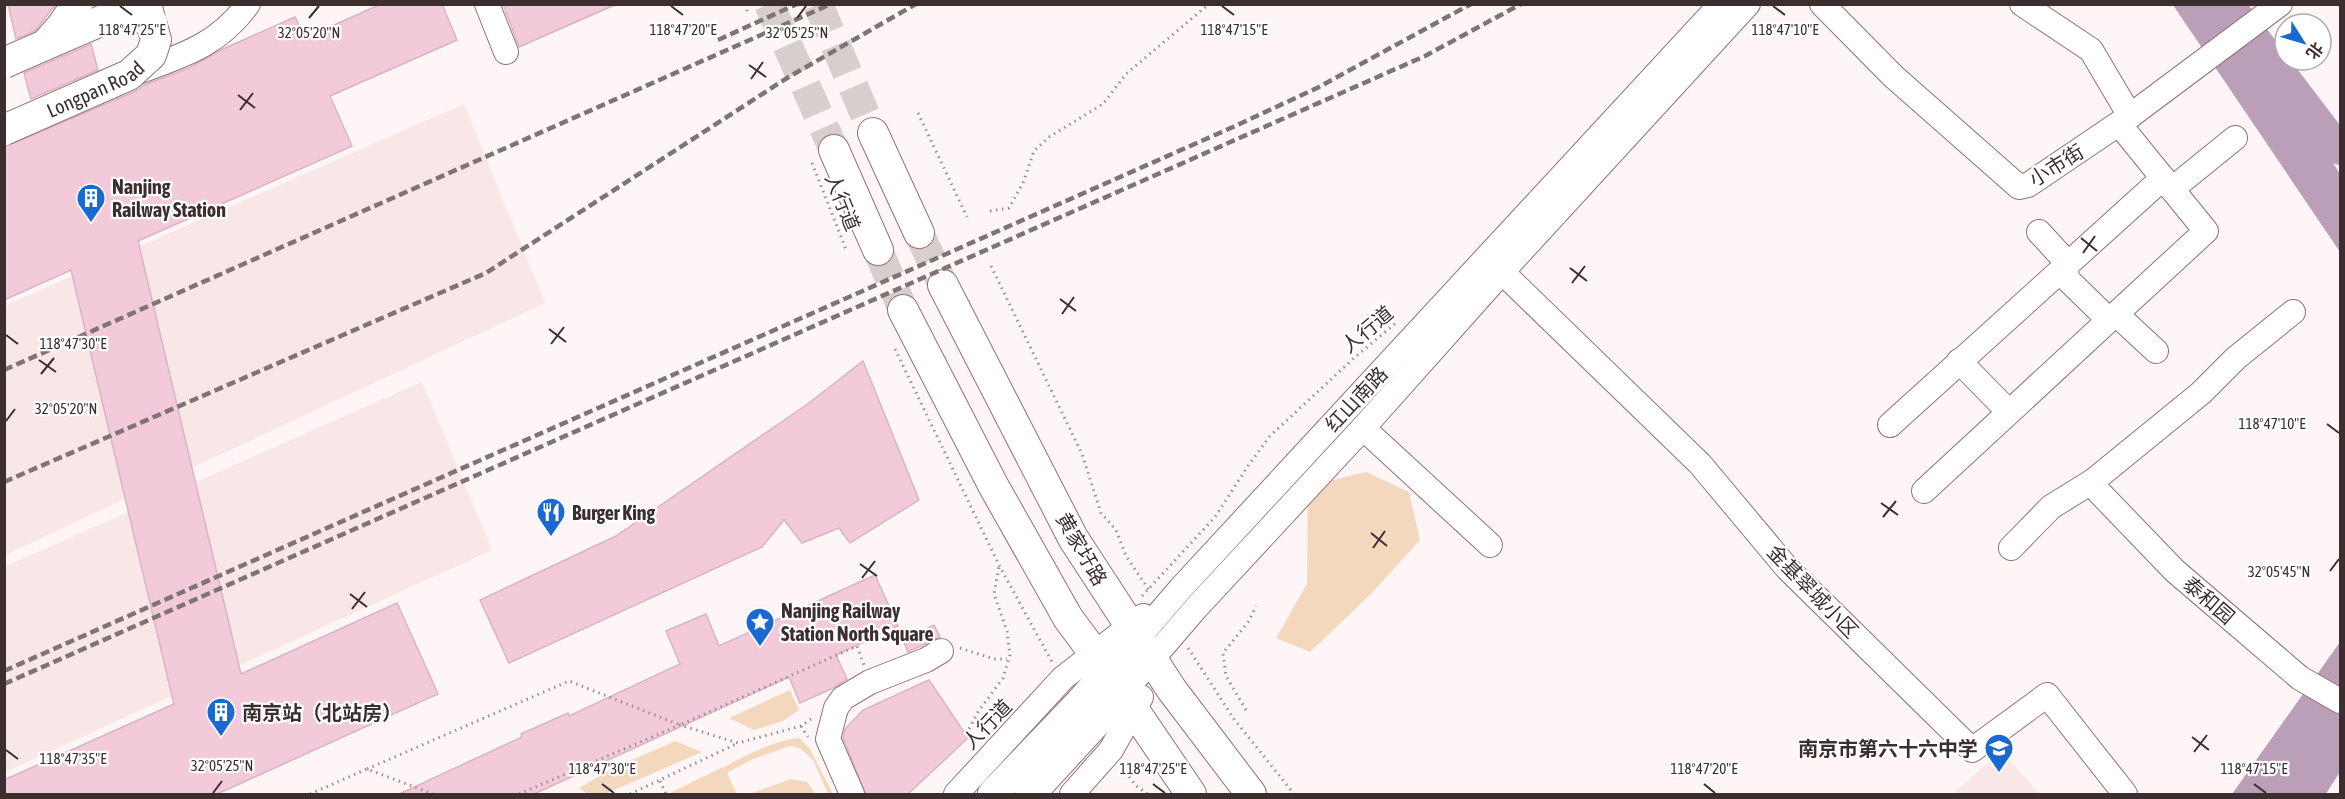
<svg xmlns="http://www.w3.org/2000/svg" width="2345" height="799" viewBox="0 0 2345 799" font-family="'Asap Condensed','Noto Sans SC',sans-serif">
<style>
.built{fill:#f9e6e6}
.green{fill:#f4d8be}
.water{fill:#bb9fb8}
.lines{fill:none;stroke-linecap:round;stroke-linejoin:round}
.river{stroke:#bb9fb8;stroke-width:30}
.building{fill:#f2cad9;stroke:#d8b5c2;stroke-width:1.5}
.major-tunnel{stroke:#d7cece;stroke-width:30;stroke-dasharray:30 15;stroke-linecap:butt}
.minor-casing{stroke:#947273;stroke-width:26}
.major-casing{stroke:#947273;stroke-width:32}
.path{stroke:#9b9090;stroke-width:3;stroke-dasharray:1.5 4.5;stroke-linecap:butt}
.minor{stroke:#fff;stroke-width:24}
.major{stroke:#fff;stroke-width:30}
.rail{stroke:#7f7373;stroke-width:4.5;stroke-dasharray:9 4.5;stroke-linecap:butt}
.major-bridge-casing{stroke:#947273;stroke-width:32;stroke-linecap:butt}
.major-bridge{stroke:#fff;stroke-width:30}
.ticks{fill:none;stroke:#3c2e2e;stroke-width:2}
.labels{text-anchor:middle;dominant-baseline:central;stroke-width:4.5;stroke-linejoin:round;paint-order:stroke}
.street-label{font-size:20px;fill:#3c2e2e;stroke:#fff}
.poi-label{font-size:20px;font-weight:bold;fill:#3c2e2e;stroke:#fff;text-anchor:start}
.ticks-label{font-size:15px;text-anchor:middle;fill:#3c2e2e;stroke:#fff;stroke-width:4.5;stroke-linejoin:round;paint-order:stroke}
</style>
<rect width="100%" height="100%" fill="#fef6f6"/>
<g class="built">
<polygon points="464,104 545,303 5,555 4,306"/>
<polygon points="422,382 492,550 5,772 4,567"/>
<polygon points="2001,751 2040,794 1953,794"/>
</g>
<g class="green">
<polygon points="1366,472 1409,492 1420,540 1370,595 1310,652 1276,638 1307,584 1308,486"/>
<polygon points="790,690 799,710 783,721 754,730 729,718"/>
<path d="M 800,738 L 810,749 L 833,794 L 828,794 L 813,760 L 801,749 L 790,746 L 753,759 L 727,773 L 737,794 L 670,793 L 723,767 L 725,771 L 724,767 C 746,755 775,740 800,738 Z"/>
<polygon points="675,741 702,752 605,794 587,794 579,788 610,770"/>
<polygon points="791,779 807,782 816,794 749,794"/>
</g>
<g class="water">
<polygon points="2173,5 2225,5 2276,73 2340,174 2340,252"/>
<polygon points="2340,642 2340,747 2308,794 2232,794"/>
</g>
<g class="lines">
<g class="river">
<polyline points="2229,4 2340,150"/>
<polyline points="2308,794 2340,744"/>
</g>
</g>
<g class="building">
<polygon points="8,4 56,4 35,31 16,39"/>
<polygon points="381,4 442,4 457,40 330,96 352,146 138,241 241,674 397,603 438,694 215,795 4,795 4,780 174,704 71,270 4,300 4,147 136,91 144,85 189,68 223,49 295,17 305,38"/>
<polygon points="503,4 617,4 519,47"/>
<polygon points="91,44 98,70 31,99 24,73"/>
<polygon points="863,361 919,500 850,543 839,528 802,543 784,520 762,547 509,663 480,600 616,536 809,403"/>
<polygon points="875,575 898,626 836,655 847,679 833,688 800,703 789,677 532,795 397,795 522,737 521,734 568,713 569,716 680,664 666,631 706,614 719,646"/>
<polygon points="934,625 940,637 908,652 903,640"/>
<polygon points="929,680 968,738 907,795 866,795 843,738 845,729 863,710"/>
</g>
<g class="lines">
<g class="major-tunnel">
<polyline points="769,4 834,150"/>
<polyline points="818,4 873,133"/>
<polyline points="919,233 943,285"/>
<polyline points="878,250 903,310"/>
</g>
<g class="minor-casing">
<g id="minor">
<polyline points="487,4 506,52"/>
<polyline points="1822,4 1893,76 2019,187 2028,185 2130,116 2280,4"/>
<polyline points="2022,4 2091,50 2130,116"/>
<path d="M 135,73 C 181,56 218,46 248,4"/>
<polyline points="2119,124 2206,231 2116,314 2156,351"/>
<polyline points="2172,189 2235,138"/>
<polyline points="2039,232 2062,257 2068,280 2109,320 2116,314"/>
<polyline points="1502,272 1700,464 1787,568 1972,750 2047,695 2125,794"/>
<polyline points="1959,361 2009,412"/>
<polyline points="1890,425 2163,178"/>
<polyline points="1363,428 1490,545"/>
<polyline points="2093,481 2096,489 2175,571 2300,678 2340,701"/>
<polyline points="1924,491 2109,320"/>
<polyline points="2011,548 2051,507 2093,481 2201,393 2236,358 2293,312"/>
<polyline points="1139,637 1181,588 1721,4"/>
<polyline points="1122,694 1196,608 1363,428 1502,272 1748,4"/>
<polyline points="852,794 828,739 836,708 843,698 870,682 926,660 941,651"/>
<polyline points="956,794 1063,678 1143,616"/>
<polyline points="1072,794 1111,750 1141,697"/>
</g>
</g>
<g class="major-casing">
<g id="major">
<polyline points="873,133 919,233"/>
<polyline points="834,150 878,250"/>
<polyline points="943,285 1073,538 1172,690 1251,794"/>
<polyline points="903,310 993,485 1068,618 1108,672 1191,794"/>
<polyline points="993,794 1080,703 1139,637"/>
<polyline points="1030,794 1122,694"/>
</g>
</g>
<g class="path">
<polyline points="745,4 747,11"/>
<polyline points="918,113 967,217"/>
<polyline points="812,163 847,252"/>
<polyline points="990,211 1009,208 1023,183 1034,151 1049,137 1103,104 1126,74 1209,4"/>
<polyline points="991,266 1082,454 1101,513 1116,530 1126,556 1149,590"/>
<polyline points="895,349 999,565 1052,662"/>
<polyline points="1142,596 1215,517 1248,466 1270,436 1354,358 1396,323"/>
<polyline points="960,648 994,659 1007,659"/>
<polyline points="1188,648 1234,719 1294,794"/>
<polyline points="1246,710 1226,676 1223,653 1249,621 1256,606"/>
<polyline points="801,726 808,737"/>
<polyline points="972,746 968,731 978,712 1003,678 1010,655 1007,631 994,594 999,567"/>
<polyline points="1122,767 1136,786 1148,794"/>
<polyline points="367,769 569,681 680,725 857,646 864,665"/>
<polyline points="660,781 666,794"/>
<polyline points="310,794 367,769 433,794"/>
<polyline points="519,794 680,725 738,743 801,726 811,719"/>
<polyline points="630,794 736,744"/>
</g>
<use href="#minor" class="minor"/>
<use href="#major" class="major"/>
<g class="rail">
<polyline points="718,40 797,4"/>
<polyline points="4,370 831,4"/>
<polyline points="4,482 486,273 787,78 916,4"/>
<polyline points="4,671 1233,127 1317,88 1471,4"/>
<polyline points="4,684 1425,56 1521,4"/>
</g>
<g class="major-bridge-casing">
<g id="major-bridge">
<polyline points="45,45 117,14 131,14 152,22"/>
<polyline points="4,63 45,45 61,27 77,4"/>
<path id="s1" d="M 4,130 L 129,75 L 151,55 L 156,40 L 146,4"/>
</g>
</g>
<use href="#major-bridge" class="major-bridge"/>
</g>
<path class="ticks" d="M 120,6 L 132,15M 671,6 L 683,15M 1222,6 L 1234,15M 1773,6 L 1785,15M 309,18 L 319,6M 797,18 L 806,6M 749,65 L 766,77M 751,79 L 763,62M 238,95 L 255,108M 240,110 L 253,93M 2081,238 L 2097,251M 2083,253 L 2095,236M 1570,268 L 1587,281M 1572,283 L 1585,266M 1060,299 L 1076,311M 1062,314 L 1074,297M 549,329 L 566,342M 6,335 L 18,344M 551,344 L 564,327M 39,360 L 56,372M 41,374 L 54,358M 6,421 L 15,409M 2327,424 L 2339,433M 1881,503 L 1898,515M 1883,517 L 1896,501M 1371,533 L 1387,546M 1373,548 L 1385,531M 860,564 L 877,576M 2330,571 L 2339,559M 862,578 L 875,561M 350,594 L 367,607M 352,609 L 365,592M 2192,737 L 2209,750M 6,750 L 18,759M 2194,752 L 2207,735M 602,784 L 614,793M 1153,784 L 1165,793M 1704,784 L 1715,793M 2254,784 L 2266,793M 213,793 L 222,781"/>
<defs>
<g id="building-pin" transform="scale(1.5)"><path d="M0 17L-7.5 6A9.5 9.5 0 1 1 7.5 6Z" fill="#1a69d3" stroke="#fff"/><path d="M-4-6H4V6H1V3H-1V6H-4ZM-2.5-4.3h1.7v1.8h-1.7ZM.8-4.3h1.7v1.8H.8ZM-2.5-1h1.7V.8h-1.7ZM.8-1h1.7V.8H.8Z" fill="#fff"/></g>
<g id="restaurant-pin" transform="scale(1.5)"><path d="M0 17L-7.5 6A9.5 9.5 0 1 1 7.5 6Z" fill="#1a69d3" stroke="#fff"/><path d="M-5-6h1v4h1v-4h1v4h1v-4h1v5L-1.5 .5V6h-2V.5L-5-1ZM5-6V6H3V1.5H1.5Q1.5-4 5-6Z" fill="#fff"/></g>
<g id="sight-pin" transform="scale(1.5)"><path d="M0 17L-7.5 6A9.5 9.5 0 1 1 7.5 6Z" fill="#1a69d3" stroke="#fff"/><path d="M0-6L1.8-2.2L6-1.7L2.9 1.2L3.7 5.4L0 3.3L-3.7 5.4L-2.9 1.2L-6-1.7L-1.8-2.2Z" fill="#fff"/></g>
<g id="school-pin" transform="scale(1.5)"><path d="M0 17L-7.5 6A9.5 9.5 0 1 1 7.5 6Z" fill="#1a69d3" stroke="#fff"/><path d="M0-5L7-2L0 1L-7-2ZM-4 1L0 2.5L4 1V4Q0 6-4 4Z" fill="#fff"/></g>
</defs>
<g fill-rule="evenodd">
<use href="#building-pin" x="91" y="198"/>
<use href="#restaurant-pin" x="551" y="512"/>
<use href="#sight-pin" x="760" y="622"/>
<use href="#building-pin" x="221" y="712"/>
<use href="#school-pin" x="1999" y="748"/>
</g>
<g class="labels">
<g class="street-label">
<text stroke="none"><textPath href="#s1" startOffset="100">Longpan Road</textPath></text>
<text transform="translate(2056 165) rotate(-32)">小市街</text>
<text transform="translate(843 202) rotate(68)">人行道</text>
<text transform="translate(1367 329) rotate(-40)">人行道</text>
<text transform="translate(1356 399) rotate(-47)">红山南路</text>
<text transform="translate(1082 549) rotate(60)">黄家圩路</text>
<text transform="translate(1813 591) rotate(46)">金基翠城小区</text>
<text transform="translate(2209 600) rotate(41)">泰和园</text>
<text transform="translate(987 724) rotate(-46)">人行道</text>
</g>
<g class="poi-label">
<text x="112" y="186">Nanjing<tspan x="112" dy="23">Railway Station</tspan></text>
<text x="572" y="512">Burger King</text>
<text x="781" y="610">Nanjing Railway<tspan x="781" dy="23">Station North Square</tspan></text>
<text x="242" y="712">南京站（北站房）</text>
<text x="1978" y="748" text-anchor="end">南京市第六十六中学</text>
</g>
</g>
<g class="ticks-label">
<text x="132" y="35">118°47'25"E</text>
<text x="683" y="35">118°47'20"E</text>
<text x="1234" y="35">118°47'15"E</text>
<text x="1785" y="35">118°47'10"E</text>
<text x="309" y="38">32°05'20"N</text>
<text x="797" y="38">32°05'25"N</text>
<text x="73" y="349">118°47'30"E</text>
<text x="66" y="414">32°05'20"N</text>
<text x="2272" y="429">118°47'10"E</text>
<text x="2279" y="577">32°05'45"N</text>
<text x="73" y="764">118°47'35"E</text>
<text x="222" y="771">32°05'25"N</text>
<text x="602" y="774">118°47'30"E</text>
<text x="1153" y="774">118°47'25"E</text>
<text x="1704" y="774">118°47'20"E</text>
<text x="2254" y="774">118°47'15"E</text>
</g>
<rect width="2345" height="799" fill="none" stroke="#3c2e2e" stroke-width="12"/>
<g transform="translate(2303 42) rotate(127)"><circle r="28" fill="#ffffff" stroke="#b1abab" stroke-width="1.5"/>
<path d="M0-4.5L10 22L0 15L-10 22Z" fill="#1a69d3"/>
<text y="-9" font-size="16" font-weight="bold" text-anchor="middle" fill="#3c2e2e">北</text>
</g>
</svg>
